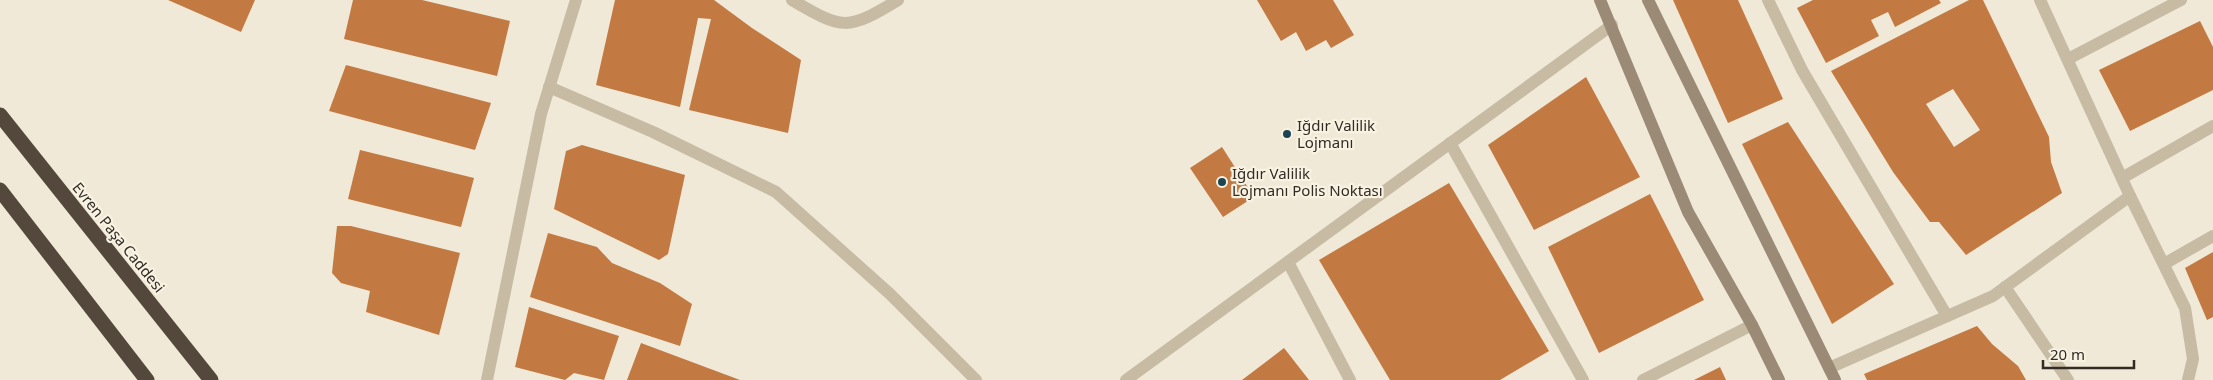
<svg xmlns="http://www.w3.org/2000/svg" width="2213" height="380" viewBox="0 0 2213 380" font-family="'Noto Sans',sans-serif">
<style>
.building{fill:#c37942;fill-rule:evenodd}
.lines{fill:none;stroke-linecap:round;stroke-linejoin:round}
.lane{stroke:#c7bba4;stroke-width:12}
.street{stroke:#c7bba4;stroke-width:12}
.secondary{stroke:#9b8a75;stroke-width:12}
.highway{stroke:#54483d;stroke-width:15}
.poi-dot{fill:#1c4553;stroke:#f8f2e3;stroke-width:2}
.labels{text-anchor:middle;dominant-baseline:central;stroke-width:4.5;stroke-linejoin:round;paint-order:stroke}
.poi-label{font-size:15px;fill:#332c25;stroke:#f8f2e3;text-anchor:start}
.street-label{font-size:15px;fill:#332c25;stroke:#f8f2e3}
</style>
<rect width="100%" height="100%" fill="#f0e9d7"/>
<g class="building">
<polygon points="168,0 255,0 241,32"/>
<polygon points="353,0 422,0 510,21 497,76 344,39"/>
<polygon points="615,0 714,0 752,28 801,60 788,133 689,110 711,19 698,18 680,107 596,85"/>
<polygon points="1257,0 1333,0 1354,35 1331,48 1326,40 1306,51 1296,32 1281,41"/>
<polygon points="1673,0 1738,0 1783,99 1728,123"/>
<polygon points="1813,0 1939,0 1941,3 1895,27 1888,12 1871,20 1879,36 1826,63 1797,8"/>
<path d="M 1969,0 L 1983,0 L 2049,137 L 2051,162 L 2062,193 L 1966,255 L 1939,222 L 1930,222 L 1893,172 L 1831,71 ZM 1953,89 L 1980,130 L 1954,147 L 1926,104 Z"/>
<polygon points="2200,21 2213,47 2213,90 2130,131 2099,70"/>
<polygon points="346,65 491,103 475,150 329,111"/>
<polygon points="1586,77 1640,177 1534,230 1488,145"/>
<polygon points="1788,122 1894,284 1832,324 1742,144"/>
<polygon points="582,145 685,175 668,254 659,260 554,209 566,151"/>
<polygon points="1222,147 1254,197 1223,217 1190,168"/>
<polygon points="360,150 474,178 461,227 348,199"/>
<polygon points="1449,183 1549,351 1500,380 1390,380 1319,260"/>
<polygon points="1650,194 1704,300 1599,353 1548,247"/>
<polygon points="337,226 351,226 460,253 439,335 366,312 370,291 341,283 332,273"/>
<polygon points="548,233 597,247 612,263 660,283 692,304 680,346 530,297"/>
<polygon points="2213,252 2213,317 2207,320 2185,268"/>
<polygon points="529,307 619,336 604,380 574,373 565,380 515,367"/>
<polygon points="1977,326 1992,344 2018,366 2026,380 1867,380 1864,374"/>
<polygon points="641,343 740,380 627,380"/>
<polygon points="1284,348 1309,380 1242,380"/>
<polygon points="1720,367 1726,380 1694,380"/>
</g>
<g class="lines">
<g class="lane">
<path d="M 792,0 C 843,30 847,31 898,0"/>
<polyline points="1450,143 1583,380"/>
<polyline points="2122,178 2213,126"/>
<polyline points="2164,264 2213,236"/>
<polyline points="1643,380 1752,325"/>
</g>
<g class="street">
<polyline points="1768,0 1802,70 1947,316"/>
<polyline points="2040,0 2130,196 2185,308 2193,359 2188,380"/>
<polyline points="2068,59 2181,0"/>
<polyline points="549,87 653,132 776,192 890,294 976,380"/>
<polyline points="1288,262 1350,380"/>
<polyline points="2005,287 2068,380"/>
<polyline points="1829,368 1993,296 2130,196"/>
<polyline points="487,380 541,114 576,0"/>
<polyline points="1126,380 1612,25"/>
</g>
<g class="secondary">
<polyline points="1600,0 1688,212 1752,325 1779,380"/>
<polyline points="1648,0 1835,380"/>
</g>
<g class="highway">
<polyline points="0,115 211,380"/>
<polyline points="0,190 147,380"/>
</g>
</g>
<g class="poi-dot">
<circle cx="1287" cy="134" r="5"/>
<circle cx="1222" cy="182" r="5"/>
</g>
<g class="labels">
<g class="poi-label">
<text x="1297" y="125">Iğdır Valilik<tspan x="1297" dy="17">Lojmanı</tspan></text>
<text x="1232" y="173">Iğdır Valilik<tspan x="1232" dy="17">Lojmanı Polis Noktası</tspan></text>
</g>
<g class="street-label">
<text transform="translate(119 237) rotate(51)">Evren Paşa Caddesi</text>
</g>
</g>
<path d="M2043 360v8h91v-8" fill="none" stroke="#332c25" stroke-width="2.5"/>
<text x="2050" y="360" font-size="15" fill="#332c25" stroke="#f8f2e3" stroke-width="4" paint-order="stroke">20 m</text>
</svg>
